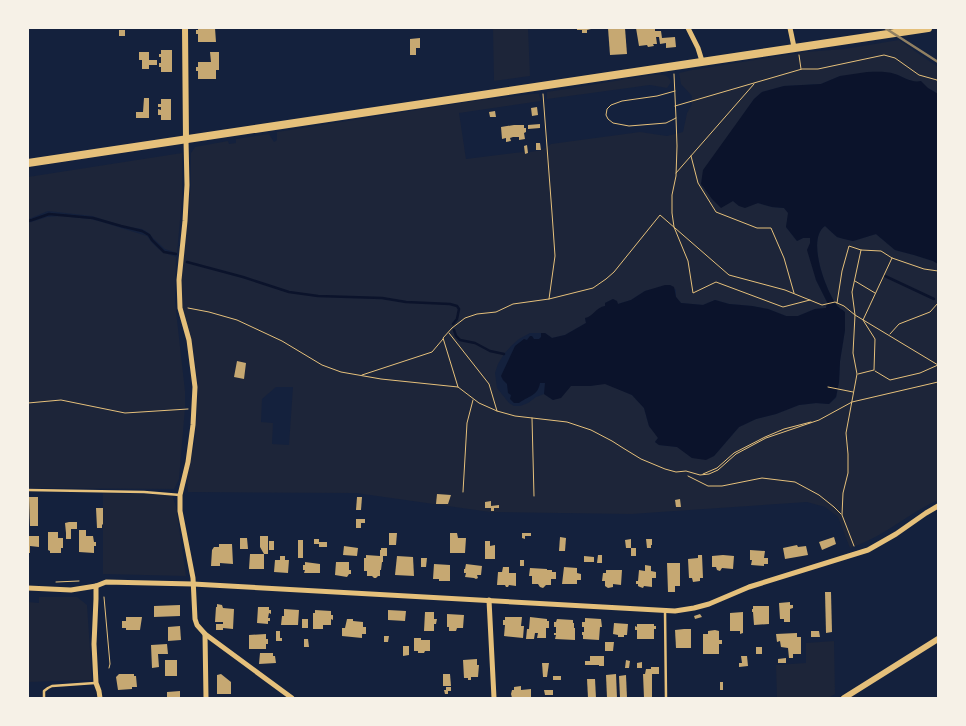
<svg xmlns="http://www.w3.org/2000/svg" width="966" height="726" viewBox="0 0 966 726" font-family="Poppins,sans-serif">
<style>
.green{fill:#1d2539;fill-rule:evenodd}
.water{fill:#0b132b}
.lines{fill:none;stroke-linecap:round;stroke-linejoin:round}
.stream{stroke:#0b132b;stroke-width:2.5}
.building{fill:#c6a872}
.path{stroke:#e5c07b;stroke-width:1}
.service{stroke:#e5c07b;stroke-width:2.5}
.minor{stroke:#e5c07b;stroke-width:5}
.tertiary{stroke:#e5c07b;stroke-width:6}
.secondary{stroke:#e5c07b;stroke-width:8}
.rail{stroke:#918062;stroke-width:2.5}
</style>
<rect width="100%" height="100%" fill="#14213d"/>
<g class="green">
<polygon points="493,28 528,28 530,76 494,81"/>
<path d="M 899,40 L 938,67 L 938,94 L 932,90 L 895,74 L 840,76 L 821,84 L 784,86 L 762,92 L 754,99 L 743,115 L 733,201 L 739,206 L 758,203 L 772,207 L 784,208 L 789,213 L 786,227 L 797,241 L 803,238 L 810,238 L 816,280 L 827,302 L 826,308 L 815,309 L 798,316 L 786,316 L 768,309 L 752,306 L 729,304 L 715,300 L 703,305 L 681,303 L 676,297 L 676,290 L 670,285 L 645,291 L 631,300 L 618,304 L 613,299 L 605,303 L 605,306 L 589,318 L 585,318 L 586,323 L 565,335 L 552,338 L 545,333 L 530,333 L 519,339 L 511,346 L 504,354 L 498,364 L 495,373 L 497,388 L 509,403 L 514,406 L 520,406 L 528,403 L 536,397 L 544,394 L 553,400 L 571,385 L 590,386 L 605,383 L 632,395 L 644,408 L 649,426 L 657,435 L 658,438 L 655,442 L 659,445 L 678,447 L 692,458 L 714,456 L 739,427 L 756,419 L 776,414 L 799,405 L 816,403 L 829,404 L 836,398 L 839,382 L 840,361 L 845,330 L 845,312 C 842,310 838,308 836,304 C 826,290 806,239 825,226 L 837,237 L 853,241 L 876,234 L 895,250 L 914,255 L 933,261 L 938,264 L 938,500 C 907,514 884,537 850,548 L 838,517 L 825,507 L 807,502 L 631,514 L 490,512 L 356,493 L 188,492 L 187,477 L 195,439 L 198,385 L 193,350 L 182,306 L 181,280 L 191,185 L 191,153 L 195,147 L 228,141 L 229,144 L 236,143 L 236,139 L 269,134 L 274,142 L 277,140 L 277,132 L 474,101 L 532,94 L 539,94 L 541,101 L 459,113 L 466,159 L 523,152 L 525,154 L 528,154 L 530,152 L 542,150 L 551,144 L 640,132 L 667,136 L 683,132 L 687,113 L 692,104 L 692,96 L 681,84 L 679,73 L 692,70 L 805,52 L 844,49 ZM 276,387 L 293,387 L 289,445 L 272,444 L 273,423 L 261,422 L 262,399 Z"/>
<path d="M 652,75 C 660,75 668,73 671,82 L 667,88 L 650,85 L 547,99 L 547,92 Z"/>
<polygon points="182,153 182,199 177,253 165,249 153,238 149,233 142,229 123,226 92,216 48,211 31,218 28,219 28,177"/>
<path d="M 62,216 L 91,219 L 102,222 L 147,236 C 155,248 163,253 176,257 L 175,302 L 185,391 L 185,408 L 179,479 L 174,489 L 28,488 L 28,223 L 47,217 Z"/>
<polygon points="103,493 172,495 176,507 186,576 103,574"/>
<polygon points="39,597 77,597 87,605 92,680 28,682 28,602 39,603"/>
<polygon points="834,641 835,694 828,698 777,698 776,665 806,663 806,643"/>
</g>
<path class="water" d="M 867,72 C 876,72 886,71 895,74 C 904,77 911,83 921,81 L 928,88 L 938,94 L 938,264 L 933,261 L 914,255 L 895,250 L 876,234 L 853,241 L 844,239 L 837,237 L 825,226 C 806,239 826,290 836,304 C 838,308 842,309 845,312 L 845,330 L 840,361 L 839,382 L 836,397 L 829,404 L 816,403 L 799,405 L 776,414 L 756,419 L 739,427 L 714,456 L 706,460 L 692,458 L 677,447 L 659,445 L 655,442 L 658,438 L 649,426 L 644,408 L 632,395 L 605,384 L 590,386 L 571,386 L 561,398 L 553,400 L 544,394 L 545,383 L 540,383 C 538,396 528,396 519,403 L 514,403 L 510,399 L 511,395 L 508,393 L 507,384 L 503,380 L 501,376 L 515,346 L 524,339 L 527,340 L 530,336 L 532,336 L 534,339 L 539,339 L 541,337 L 541,333 L 545,333 L 552,338 L 565,335 L 586,323 L 585,318 C 593,317 596,307 605,306 L 605,303 L 613,299 L 617,301 L 618,304 L 631,300 L 645,291 L 665,285 L 670,285 L 674,287 L 676,297 L 681,303 L 703,305 L 715,300 L 729,304 L 752,306 L 768,309 L 786,316 L 798,316 L 815,309 L 826,308 L 827,302 L 816,280 L 807,250 L 810,243 L 810,238 L 803,238 L 797,241 L 786,227 L 788,213 L 784,208 L 772,207 L 758,203 L 745,208 L 739,206 L 733,201 L 721,208 L 712,199 L 701,184 L 703,170 L 754,99 L 762,92 L 784,86 L 821,84 L 840,76 Z"/>
<g class="lines">
<g class="stream">
<polyline points="28,221 32,220 49,214 93,218 121,226 142,231 149,235 152,240 164,252 176,254"/>
<polyline points="187,262 243,277 289,292 318,296 382,298 406,302 450,304 457,306 459,309 457,319 453,324"/>
<polyline points="885,276 934,299"/>
<polyline points="454,330 456,336 460,340 475,343 490,351 504,354"/>
</g>
</g>
<g class="building">
<polygon points="198,28 215,28 216,42 198,42 198,34 196,34 196,30 198,30"/>
<polygon points="577,28 591,28 591,29 587,30 587,33 582,33 582,30 577,30"/>
<polygon points="608,28 625,28 627,54 610,55"/>
<polygon points="636,28 655,28 655,31 661,31 662,38 675,37 676,47 666,48 666,43 660,44 659,37 656,37 657,44 653,44 654,46 648,47 647,45 639,46"/>
<rect x="119" y="30" width="6" height="6"/>
<polygon points="420,38 420,48 416,48 416,55 410,55 410,39"/>
<polygon points="161,50 172,50 172,72 161,72 161,67 159,67 159,63 161,63 161,57 159,57 159,54 161,54"/>
<polygon points="139,52 149,52 149,60 157,60 157,65 149,65 149,69 142,69 142,60 139,60"/>
<polygon points="210,52 219,52 219,70 216,70 216,79 198,79 198,71 196,71 196,67 198,67 198,62 211,62"/>
<polygon points="144,98 149,98 149,118 136,118 136,112 143,112"/>
<polygon points="161,99 171,99 171,120 161,120 161,115 158,115 158,109 161,110 161,107 158,107 158,104 161,104"/>
<polygon points="537,107 538,115 532,116 531,108"/>
<polygon points="495,111 496,117 490,117 489,112"/>
<polygon points="540,124 540,128 528,129 528,125"/>
<polygon points="514,125 524,125 524,128 526,128 526,132 524,133 525,139 519,140 519,137 513,137 510,138 511,141 506,142 506,138 502,139 501,127"/>
<polygon points="536,143 540,143 541,150 536,150"/>
<polygon points="527,145 528,153 525,154 524,146"/>
<polygon points="237,361 246,363 244,379 234,377"/>
<polygon points="437,494 451,495 448,504 436,504"/>
<polygon points="29,497 38,497 38,526 30,526"/>
<polygon points="357,497 362,497 361,510 356,510"/>
<polygon points="680,499 681,507 676,507 675,500"/>
<polygon points="491,501 491,506 499,505 499,508 494,508 494,511 491,511 491,508 485,508 485,502"/>
<polygon points="96,508 103,508 103,524 102,525 102,528 97,528"/>
<polygon points="356,519 365,519 365,523 361,523 361,528 356,528"/>
<polygon points="69,522 77,522 77,529 71,529 71,539 66,539 66,533 65,523"/>
<polygon points="79,530 86,530 86,536 93,536 94,542 96,542 96,546 94,546 94,553 79,552"/>
<polygon points="48,532 58,532 58,538 63,538 63,548 61,548 61,553 50,553 50,551 48,550"/>
<polygon points="389,533 397,533 396,545 389,545"/>
<polygon points="450,533 457,533 458,538 466,538 465,553 450,553"/>
<polygon points="522,533 531,533 531,536 525,536 525,539 522,538"/>
<polygon points="28,536 39,536 39,547 30,546 30,553 28,553"/>
<polygon points="260,536 268,536 268,554 264,554 264,569 249,569 250,554 264,554 260,547"/>
<polygon points="560,537 566,538 565,551 559,551"/>
<polygon points="834,537 836,544 822,550 819,542"/>
<polygon points="240,538 247,538 248,549 240,549"/>
<polygon points="314,539 319,539 319,542 327,542 327,547 319,547 319,544 314,544"/>
<polygon points="631,539 631,548 626,548 625,540"/>
<polygon points="646,539 652,539 652,545 651,545 651,548 647,548"/>
<rect x="298" y="540" width="5" height="18"/>
<rect x="269" y="541" width="5" height="9"/>
<polygon points="485,541 490,541 490,546 495,545 495,559 485,559"/>
<polygon points="219,544 232,544 233,564 220,563 220,566 211,566 212,550 214,547 219,547"/>
<polygon points="797,545 798,547 806,546 808,555 785,559 783,548"/>
<polygon points="344,546 358,548 357,556 343,555"/>
<polygon points="381,548 387,548 387,556 383,556 383,562 382,562 381,570 380,570 380,576 378,576 376,578 374,578 372,576 367,576 367,571 364,571 364,558 366,558 366,555 380,556 380,550 381,550"/>
<rect x="631" y="548" width="5" height="8"/>
<polygon points="750,550 765,551 764,558 768,558 768,564 764,564 764,566 751,565 752,560 750,560"/>
<polygon points="598,555 602,555 602,563 597,563"/>
<polygon points="698,555 702,555 703,578 700,578 700,581 693,582 692,578 689,578 688,559 698,558"/>
<polygon points="723,555 734,556 733,569 722,568 720,571 717,570 716,567 712,567 712,556"/>
<polygon points="280,556 285,556 285,560 289,560 288,573 274,572 275,560 280,560"/>
<polygon points="397,556 413,557 414,576 395,575"/>
<polygon points="584,556 594,557 594,562 584,562"/>
<polygon points="421,558 427,558 426,567 421,567"/>
<rect x="520" y="560" width="4" height="6"/>
<polygon points="305,562 320,564 320,573 304,573 305,570 303,570 303,565 305,565"/>
<polygon points="336,562 349,562 349,570 351,570 351,574 349,574 347,577 335,575"/>
<polygon points="667,563 680,563 680,586 675,586 675,592 668,592"/>
<polygon points="434,564 450,565 450,581 439,581 439,579 433,579"/>
<polygon points="466,564 482,566 481,575 477,575 478,578 476,579 474,578 465,577 466,573 464,573 464,569 465,569"/>
<polygon points="645,565 651,566 651,571 656,572 656,578 652,578 652,587 644,586 643,588 640,587 638,586 638,584 636,584 636,581 638,581 639,570 645,571"/>
<polygon points="503,567 509,567 509,573 516,573 516,586 509,585 508,587 506,587 505,585 497,585 498,572 502,572"/>
<polygon points="564,567 577,568 577,573 581,574 581,580 577,580 577,584 562,584"/>
<polygon points="530,568 547,569 547,570 552,570 552,572 556,572 556,579 551,579 551,585 546,585 543,588 540,587 538,584 532,584 532,576 529,576"/>
<polygon points="606,570 622,570 621,585 613,584 613,587 608,588 605,586 605,581 602,581 603,573 606,573"/>
<polygon points="825,592 831,592 832,632 826,633"/>
<polygon points="790,602 790,605 793,605 793,608 790,609 790,622 784,622 784,619 780,619 779,603"/>
<polygon points="217,604 222,605 223,608 234,609 233,629 223,628 223,630 216,630 216,624 223,624 223,622 215,622 216,607 217,607"/>
<polygon points="180,605 180,616 154,617 154,606"/>
<polygon points="753,606 769,606 769,624 754,625 753,612 752,612 752,609 753,609"/>
<polygon points="258,607 269,607 269,610 271,610 271,614 269,613 268,618 270,618 270,621 268,621 268,624 257,623"/>
<polygon points="284,609 299,610 298,625 281,625 282,616 284,616"/>
<polygon points="315,610 331,611 331,615 333,615 333,620 331,619 331,625 323,625 323,629 313,629 313,613 315,613"/>
<polygon points="388,610 406,611 405,621 388,620"/>
<polygon points="425,612 434,612 434,619 437,619 436,624 434,624 434,631 424,631"/>
<polygon points="743,612 743,633 740,634 740,631 730,631 730,613"/>
<polygon points="447,614 464,615 463,628 457,628 456,631 449,631 449,627 447,627"/>
<polygon points="700,614 702,617 695,619 694,616"/>
<polygon points="126,617 142,617 140,630 126,630 126,628 122,628 122,621 126,621"/>
<polygon points="505,617 522,617 521,626 524,626 523,638 504,636 505,625 503,625 503,620 505,620"/>
<polygon points="530,617 547,619 547,621 549,621 549,628 546,628 546,638 537,638 538,633 535,633 534,639 526,639 527,629 529,629"/>
<polygon points="585,618 601,619 602,627 600,627 599,640 583,639 583,635 582,635 582,632 584,632 584,627 582,627 582,622 585,622"/>
<rect x="302" y="619" width="6" height="9"/>
<polygon points="347,619 353,619 353,621 363,622 363,627 366,627 366,634 362,634 362,638 342,636 342,628 345,628"/>
<polygon points="557,619 573,620 573,623 574,623 574,628 572,628 575,628 575,640 555,639 556,635 554,635 554,633 556,633 556,627 554,627 554,622 556,622"/>
<polygon points="614,623 628,624 627,635 624,635 624,637 618,637 618,635 613,634"/>
<polygon points="637,624 654,624 654,626 656,626 656,629 654,629 654,639 637,639 637,630 635,630 635,626 637,627"/>
<polygon points="180,626 181,640 168,641 168,627"/>
<polygon points="684,629 691,629 691,648 676,648 675,630"/>
<polygon points="715,630 719,631 719,640 722,640 722,644 719,644 719,654 703,654 703,634 708,634 708,631"/>
<polygon points="276,631 280,631 280,638 282,638 282,641 276,641"/>
<polygon points="811,631 819,631 820,637 811,637"/>
<polygon points="797,633 797,637 801,637 801,654 793,654 793,658 789,658 788,648 781,647 780,641 777,642 776,634"/>
<polygon points="266,634 266,639 268,639 268,644 266,644 266,649 249,649 249,635"/>
<polygon points="384,636 389,636 388,642 384,642"/>
<polygon points="414,638 421,638 421,640 430,640 430,651 425,651 424,653 418,653 418,651 414,651"/>
<polygon points="304,639 308,639 309,647 304,647"/>
<polygon points="605,642 614,642 613,651 605,651"/>
<polygon points="167,644 168,654 158,654 159,667 152,668 151,645"/>
<polygon points="403,646 409,646 409,655 403,656"/>
<rect x="756" y="647" width="6" height="7"/>
<polygon points="260,653 273,653 273,656 275,656 276,663 259,664"/>
<polygon points="590,656 604,656 604,666 599,666 599,665 585,665 585,661 590,661"/>
<polygon points="741,656 747,656 748,666 739,667 739,663 742,663"/>
<polygon points="786,658 786,663 778,663 778,659"/>
<polygon points="477,659 477,665 479,665 478,677 471,677 471,680 468,680 468,678 464,678 463,660"/>
<rect x="165" y="660" width="12" height="16"/>
<polygon points="626,660 630,661 629,668 625,668"/>
<polygon points="642,662 642,668 637,668 637,663"/>
<polygon points="542,663 549,663 547,677 543,677"/>
<polygon points="651,667 659,667 659,674 652,674 652,697 644,698 643,674 645,674 646,669 651,669"/>
<polygon points="119,674 134,674 134,676 136,676 137,687 132,687 132,689 118,690 116,677"/>
<polygon points="221,674 231,682 231,694 217,694 217,675"/>
<polygon points="443,674 450,674 451,686 443,686"/>
<polygon points="616,674 617,698 607,698 606,675"/>
<polygon points="626,675 627,698 620,698 619,676"/>
<rect x="553" y="676" width="8" height="4"/>
<polygon points="587,679 595,679 596,698 588,698"/>
<rect x="720" y="682" width="3" height="8"/>
<polygon points="521,686 521,690 531,689 531,698 512,698 511,694 512,690 514,690 514,687"/>
<polygon points="446,687 451,687 451,691 448,691 448,694 445,694 444,690 446,690"/>
<polygon points="544,690 553,690 553,695 545,695"/>
<polygon points="180,691 180,698 167,698 167,692"/>
</g>
<g class="lines">
<g class="path">
<polyline points="799,55 801,69"/>
<polyline points="674,74 676,118 666,123 629,126 613,123 608,119 606,115 607,109 611,105 622,101 657,96 675,91"/>
<polyline points="543,94 552,213 555,256 549,299"/>
<polyline points="675,106 802,69 818,69 884,55 895,58 919,75 937,80 938,82"/>
<polyline points="676,118 677,146 676,176 672,195 672,213 674,227 688,261 693,293 716,282 783,307 810,300"/>
<polyline points="691,156 698,183 716,212 757,228 771,228 784,258 794,293"/>
<polyline points="676,173 754,84"/>
<polyline points="855,281 875,293"/>
<polyline points="837,303 842,271 849,246 861,250 881,251 892,258 924,269 938,271"/>
<polyline points="188,308 209,312 237,320 282,341 322,365 341,372 381,379 458,387 479,403 497,411 515,416 567,422 591,430 612,441 623,448 641,459 665,469 676,472 686,471 700,475 709,474 718,470 736,454 766,438 819,420 852,402 938,382"/>
<polyline points="449,333 489,384 497,411"/>
<polyline points="890,334 899,324 930,312 938,303"/>
<polyline points="875,371 890,380 920,373 938,365"/>
<polyline points="858,374 874,370 875,339 863,320 892,258"/>
<polyline points="362,375 432,352 443,339"/>
<polyline points="458,387 443,338 452,328 465,318 477,314 496,312 513,304 549,299 593,288 606,279 614,272 660,215 729,275 785,290 822,305 835,302 844,306 855,315 938,365"/>
<polyline points="828,387 853,392"/>
<polyline points="28,403 61,400 125,413 188,409"/>
<polyline points="532,418 534,496"/>
<polyline points="703,474 717,468 734,453 765,437 784,429 811,422"/>
<polyline points="688,476 708,486 722,486 762,478 795,482 819,495 834,507 841,514"/>
<polyline points="463,492 467,423 473,400"/>
<polyline points="854,546 842,515 843,493 848,473 848,454 846,433 857,374 853,353 855,315 852,292 861,250"/>
<polyline points="56,582 79,581"/>
<polyline points="104,597 110,664 109,668"/>
</g>
<g class="service">
<polyline points="28,490 144,492 180,495"/>
<polyline points="665,610 666,698"/>
<polyline points="44,698 44,691 48,688 52,686 95,683"/>
</g>
<g class="minor">
<polyline points="688,28 698,48 702,61"/>
<polyline points="790,28 794,47"/>
<polyline points="186,140 187,185 185,221 179,280 180,308 189,340 195,387 193,425 188,462 180,495 180,511 193,578 195,619 197,625 205,634 292,698"/>
<polyline points="96,586 96,599 94,644 96,683 99,691 100,698"/>
<polyline points="28,588 71,590 96,586 106,582 193,584 675,611 694,608 709,604 749,587 868,550 896,534 926,513 938,506"/>
<polyline points="489,600 494,698"/>
<polyline points="205,634 206,698"/>
</g>
<g class="tertiary">
<polyline points="185,28 186,140"/>
<polyline points="844,698 938,639"/>
</g>
<polyline class="secondary" points="28,163 928,28"/>
<polyline class="rail" points="885,28 938,62"/>
</g>
<rect width="966" height="726" fill="none" stroke="#f6f1e7" stroke-width="58"/>
</svg>
